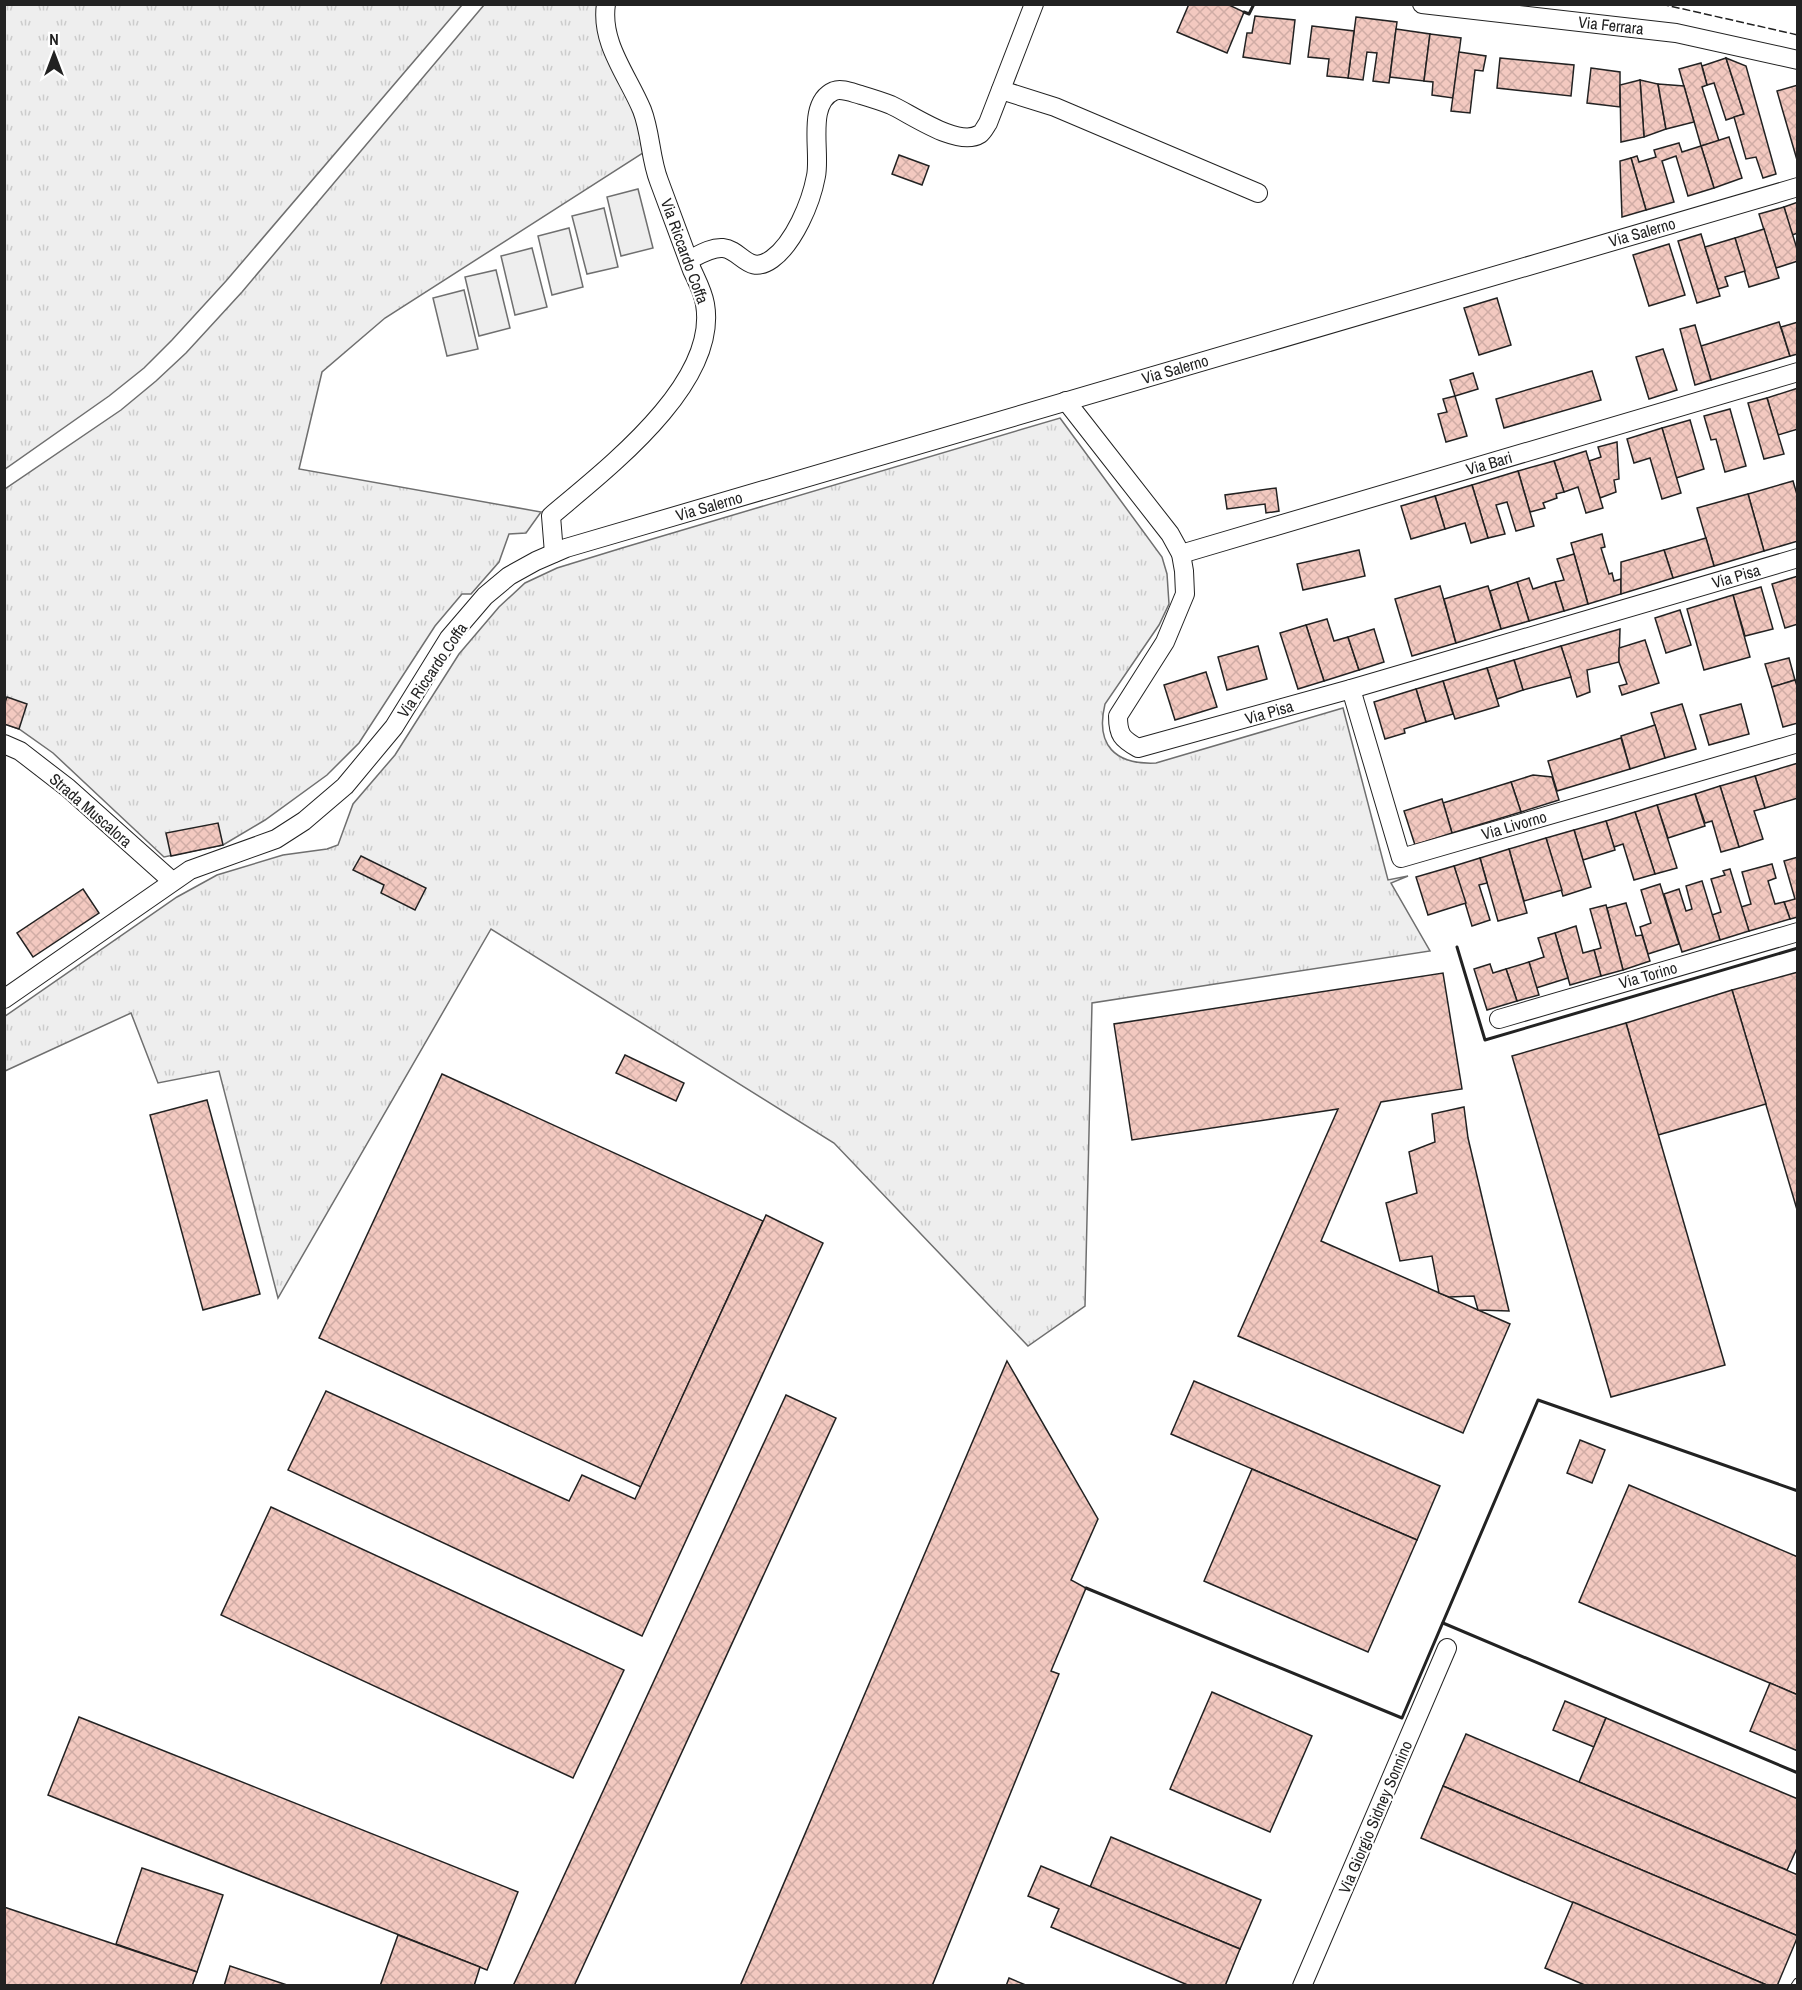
<svg xmlns="http://www.w3.org/2000/svg" width="1802" height="1990" viewBox="0 0 1802 1990" font-family="'Archivo Narrow',sans-serif">
<style>
.grass{fill:url(#grass-tufts);stroke:#6f6f6f;stroke-width:1.5}
.pitch{fill:#eee;stroke:#6f6f6f;stroke-width:1.5}
.building{fill:url(#building-cross-hatch);stroke:#222;stroke-width:1.5}
.lines{fill:none;stroke-linecap:round;stroke-linejoin:round}
.lane-casing{stroke:#222;stroke-width:11}
.street-casing{stroke:#222;stroke-width:20}
.lane{stroke:#fff;stroke-width:9}
.street{stroke:#fff;stroke-width:18}
.fence{stroke:#222;stroke-width:1.5;stroke-dasharray:8 3;stroke-linecap:butt}
.wall{stroke:#222;stroke-width:3}
.labels{text-anchor:middle;dominant-baseline:central;stroke-width:4.5;stroke-linejoin:round;paint-order:stroke}
.street-label{font-size:16px;fill:#222;stroke:#fff}
</style>
<defs>
<pattern id="grass-tufts" width="24" height="20" patternUnits="userSpaceOnUse" patternTransform="scale(1.5)"><rect width="24" height="20" fill="#eee"/><path d="M3 7l-1-3M5 7V3M7 7l1-3M15 17l-1-3M17 17v-4M19 17l1-3" fill="none" stroke="#ccc"/></pattern>
<pattern id="building-cross-hatch" width="8" height="8" patternUnits="userSpaceOnUse" patternTransform="scale(1.5)"><rect width="8" height="8" fill="#f3c9c0"/><path d="M0 0l8 8M0 8l8-8" fill="none" stroke="#d0aca5"/></pattern>
</defs>
<rect width="100%" height="100%" fill="#fff"/>
<g class="grass">
<polygon points="5,4 462,5 226,281 172,340 144,368 109,396 5,469"/>
<polygon points="484,5 599,5 636,112 643,153 385,318 322,372 299,469 541,512 526,533 509,534 499,562 471,594 462,594 435,626 359,743 327,775 265,820 223,845 164,857 53,753 19,729 5,724 5,489 121,410 156,381 186,353 242,292"/>
<path d="M 1060,418 L 1162,557 L 1167,574 L 1169,604 L 1159,625 L 1105,704 C 1095,745 1115,765 1156,763 L 1343,708 L 1388,880 L 1408,876 L 1391,883 L 1430,951 L 1092,1003 L 1085,1306 L 1028,1346 L 834,1143 L 491,929 L 278,1298 L 219,1071 L 158,1083 L 131,1013 L 5,1071 L 4,1017 L 177,897 L 217,875 L 283,855 L 327,849 L 338,845 L 353,804 L 395,755 L 459,654 L 499,607 L 525,583 L 557,568 L 622,548 Z"/>
</g>
<g class="pitch">
<polygon points="638,189 653,248 621,256 607,197"/>
<polygon points="604,208 618,267 587,274 572,216"/>
<polygon points="569,228 583,287 552,295 538,236"/>
<polygon points="532,248 547,307 515,315 501,256"/>
<polygon points="496,270 510,328 479,336 465,277"/>
<polygon points="464,290 478,349 447,356 433,298"/>
</g>
<g class="building">
<polygon points="1189,4 1227,4 1244,12 1227,53 1177,32"/>
<polygon points="1255,16 1295,20 1290,64 1243,57 1247,33 1252,33"/>
<polygon points="1356,17 1397,22 1389,83 1373,81 1377,53 1367,52 1363,80 1348,78"/>
<polygon points="1312,26 1354,31 1348,78 1327,76 1329,59 1308,57"/>
<polygon points="1396,29 1430,34 1424,81 1390,77"/>
<polygon points="1430,34 1461,38 1453,98 1432,95 1433,82 1424,81"/>
<polygon points="1459,52 1486,56 1483,71 1475,70 1470,113 1451,111"/>
<polygon points="1500,58 1574,65 1571,96 1497,88"/>
<polygon points="1726,58 1744,114 1726,120 1714,83 1707,85 1702,66"/>
<polygon points="1726,58 1746,66 1776,174 1763,178 1756,157 1746,159 1734,117 1744,114"/>
<polygon points="1701,63 1707,85 1702,87 1719,141 1701,146 1679,69"/>
<polygon points="1591,68 1620,72 1620,107 1587,103"/>
<polygon points="1640,80 1658,84 1666,129 1644,137"/>
<polygon points="1640,80 1644,137 1621,142 1620,85"/>
<polygon points="1658,84 1684,86 1694,122 1666,129"/>
<polygon points="1798,85 1798,160 1797,160 1777,91"/>
<polygon points="1729,137 1742,178 1714,188 1701,146"/>
<polygon points="1679,143 1682,152 1701,146 1714,188 1688,196 1676,156 1662,161 1674,202 1646,210 1631,158 1637,156 1639,162 1656,157 1654,150"/>
<polygon points="899,155 929,166 922,185 892,174"/>
<polygon points="1631,158 1646,210 1622,217 1620,161"/>
<polygon points="1798,202 1798,233 1792,235 1784,207"/>
<polygon points="1784,207 1798,252 1798,261 1776,268 1759,214"/>
<polygon points="1764,229 1779,278 1749,287 1735,238"/>
<polygon points="1701,234 1720,296 1697,303 1678,241"/>
<polygon points="1735,238 1745,271 1725,277 1728,286 1718,289 1705,247"/>
<polygon points="1669,244 1685,295 1649,306 1633,255"/>
<polygon points="1497,298 1511,345 1479,355 1464,308"/>
<polygon points="1779,322 1790,356 1711,380 1701,346"/>
<polygon points="1798,322 1798,354 1790,356 1781,327"/>
<polygon points="1695,325 1711,380 1695,385 1680,329"/>
<polygon points="1663,349 1677,390 1649,399 1636,357"/>
<polygon points="1592,371 1601,400 1504,428 1496,399"/>
<polygon points="1473,373 1478,389 1455,396 1450,380"/>
<polygon points="1798,388 1798,429 1778,435 1767,398"/>
<polygon points="1455,396 1467,436 1446,442 1438,414 1447,412 1443,399"/>
<polygon points="1767,398 1784,454 1764,459 1748,403"/>
<polygon points="1730,409 1746,466 1725,472 1716,439 1711,440 1704,416"/>
<polygon points="1690,420 1704,469 1676,478 1662,428"/>
<polygon points="1662,428 1681,493 1662,499 1650,458 1634,463 1627,439"/>
<polygon points="1617,442 1619,479 1614,480 1616,492 1600,498 1589,461 1601,457 1598,447"/>
<polygon points="1586,451 1603,508 1586,513 1578,487 1564,492 1554,461"/>
<polygon points="1554,461 1564,492 1556,494 1557,498 1543,503 1545,508 1530,512 1518,471"/>
<polygon points="1518,471 1534,526 1516,531 1507,502 1496,505 1505,534 1488,538 1472,485"/>
<polygon points="1793,481 1798,498 1798,541 1764,551 1748,494"/>
<polygon points="1472,485 1488,538 1471,543 1465,523 1445,529 1435,496"/>
<polygon points="1276,488 1279,511 1266,513 1265,504 1227,509 1225,495"/>
<polygon points="1748,494 1764,551 1714,566 1697,508"/>
<polygon points="1435,496 1445,529 1411,539 1401,506"/>
<polygon points="1602,534 1605,547 1601,548 1609,574 1612,573 1614,581 1621,579 1621,594 1588,604 1571,543"/>
<polygon points="1706,538 1714,566 1673,578 1664,550"/>
<polygon points="1359,550 1365,576 1303,590 1297,564"/>
<polygon points="1664,550 1673,578 1621,594 1621,562"/>
<polygon points="1574,554 1588,604 1564,611 1555,582 1564,580 1557,559"/>
<polygon points="1798,576 1798,624 1785,628 1772,584"/>
<polygon points="1529,578 1533,589 1555,582 1564,611 1529,621 1517,582"/>
<polygon points="1517,582 1529,621 1501,629 1490,591"/>
<polygon points="1440,586 1456,643 1412,656 1395,599"/>
<polygon points="1488,586 1501,629 1456,643 1444,599"/>
<polygon points="1761,587 1773,629 1745,636 1733,595"/>
<polygon points="1733,595 1750,657 1704,670 1687,609"/>
<polygon points="1680,610 1691,645 1666,653 1655,618"/>
<polygon points="1327,619 1334,641 1348,637 1359,670 1324,681 1306,625"/>
<polygon points="1306,625 1324,681 1298,689 1280,633"/>
<polygon points="1374,629 1384,662 1359,670 1348,637"/>
<polygon points="1620,629 1619,662 1587,670 1590,692 1577,697 1561,646"/>
<polygon points="1645,640 1659,683 1622,695 1619,686 1627,684 1619,662 1619,648"/>
<polygon points="1258,646 1267,679 1227,690 1218,657"/>
<polygon points="1561,646 1571,677 1523,690 1514,660"/>
<polygon points="1789,658 1795,680 1772,687 1765,664"/>
<polygon points="1514,660 1523,690 1497,699 1487,668"/>
<polygon points="1487,668 1499,706 1455,719 1443,681"/>
<polygon points="1206,672 1217,707 1175,720 1164,685"/>
<polygon points="1795,680 1798,689 1798,723 1783,727 1772,687"/>
<polygon points="1443,681 1453,714 1426,722 1416,689"/>
<polygon points="1416,689 1426,722 1404,729 1405,733 1385,739 1374,702"/>
<polygon points="7,697 27,704 19,729 4,724 4,705"/>
<polygon points="1682,704 1696,749 1665,758 1651,713"/>
<polygon points="1741,704 1749,734 1709,745 1700,715"/>
<polygon points="1655,725 1665,758 1630,769 1621,736"/>
<polygon points="1621,738 1630,769 1557,791 1548,761"/>
<polygon points="1798,763 1798,798 1765,808 1755,776"/>
<polygon points="1533,775 1552,777 1559,800 1521,812 1511,782"/>
<polygon points="1755,776 1765,808 1754,811 1763,839 1739,847 1720,786"/>
<polygon points="1511,782 1521,812 1452,833 1443,803"/>
<polygon points="1720,786 1739,847 1721,852 1712,821 1705,823 1695,794"/>
<polygon points="1695,794 1705,826 1668,838 1657,805"/>
<polygon points="1442,799 1452,833 1415,845 1404,811"/>
<polygon points="1657,805 1677,868 1655,874 1635,812"/>
<polygon points="1635,812 1655,874 1634,880 1623,844 1614,847 1606,821"/>
<polygon points="1606,821 1615,850 1583,860 1574,830"/>
<polygon points="218,823 223,845 171,856 166,833"/>
<polygon points="1574,830 1591,887 1563,896 1546,838"/>
<polygon points="1546,838 1562,890 1524,901 1509,849"/>
<polygon points="1509,849 1527,913 1498,921 1480,858"/>
<polygon points="361,856 426,888 415,910 381,893 384,885 353,870"/>
<polygon points="1798,857 1798,917 1790,919 1784,902 1795,899 1784,861"/>
<polygon points="1480,858 1487,883 1479,885 1490,920 1472,926 1454,866"/>
<polygon points="1772,864 1776,878 1768,881 1775,904 1784,902 1790,919 1749,931 1741,907 1751,904 1742,872"/>
<polygon points="1454,866 1466,903 1428,915 1416,877"/>
<polygon points="1730,869 1749,931 1720,940 1712,915 1721,912 1711,879 1725,875 1723,871"/>
<polygon points="1702,881 1720,940 1682,952 1664,894 1679,889 1686,911 1692,909 1686,886"/>
<polygon points="1660,884 1679,944 1648,954 1640,927 1651,923 1641,890"/>
<polygon points="83,889 99,913 33,957 17,933"/>
<polygon points="1626,903 1636,936 1642,935 1650,961 1623,970 1607,908"/>
<polygon points="1606,905 1623,970 1601,976 1594,950 1601,948 1590,909"/>
<polygon points="1576,926 1583,953 1594,950 1601,976 1570,985 1555,933"/>
<polygon points="1555,933 1568,978 1536,988 1529,962 1544,957 1538,938"/>
<polygon points="1529,962 1539,995 1517,1001 1506,969"/>
<polygon points="1490,964 1493,973 1506,969 1517,1001 1487,1010 1474,969"/>
<polygon points="1798,972 1798,1213 1732,990"/>
<polygon points="1443,973 1462,1089 1381,1102 1321,1241 1510,1324 1463,1433 1238,1336 1338,1109 1132,1140 1114,1024"/>
<polygon points="1732,990 1766,1104 1658,1135 1626,1023"/>
<polygon points="1626,1023 1725,1365 1611,1397 1512,1056"/>
<polygon points="625,1055 684,1083 676,1101 616,1073"/>
<polygon points="442,1074 763,1221 641,1487 319,1338"/>
<polygon points="207,1100 260,1294 203,1310 150,1115"/>
<polygon points="1464,1107 1468,1138 1509,1311 1478,1310 1474,1296 1449,1297 1439,1293 1432,1256 1400,1261 1386,1203 1417,1193 1409,1152 1435,1142 1432,1114"/>
<polygon points="766,1215 823,1243 642,1636 288,1470 326,1391 569,1501 582,1475 635,1499"/>
<polygon points="1007,1361 1098,1519 1071,1580 1086,1588 1051,1671 1059,1674 932,1986 740,1986"/>
<polygon points="1194,1381 1440,1486 1417,1540 1171,1434"/>
<polygon points="786,1395 836,1418 574,1986 513,1986"/>
<polygon points="1580,1440 1605,1450 1592,1483 1567,1473"/>
<polygon points="1252,1469 1417,1540 1368,1652 1204,1581"/>
<polygon points="1629,1485 1798,1557 1798,1695 1579,1602"/>
<polygon points="271,1507 624,1670 573,1778 221,1615"/>
<polygon points="1770,1683 1798,1695 1798,1751 1750,1731"/>
<polygon points="1212,1692 1312,1736 1270,1832 1170,1789"/>
<polygon points="1565,1701 1606,1718 1594,1747 1553,1730"/>
<polygon points="79,1717 518,1892 487,1970 48,1795"/>
<polygon points="1606,1718 1798,1799 1798,1846 1787,1870 1579,1782"/>
<polygon points="1466,1734 1798,1875 1798,1936 1443,1786"/>
<polygon points="1443,1786 1798,1936 1777,1986 1769,1986 1421,1838"/>
<polygon points="1111,1837 1261,1900 1240,1949 1090,1887"/>
<polygon points="1041,1866 1240,1949 1225,1986 1190,1986 1051,1927 1059,1909 1028,1896"/>
<polygon points="142,1868 223,1895 197,1972 116,1944"/>
<polygon points="1573,1902 1769,1986 1587,1986 1545,1968"/>
<polygon points="4,1907 197,1972 192,1986 4,1986"/>
<polygon points="398,1935 480,1967 474,1986 380,1986"/>
<polygon points="230,1966 290,1986 224,1986"/>
<polygon points="1009,1978 1028,1986 1006,1986"/>
</g>
<g class="lines">
<g class="lane-casing">
<polyline id="lane" points="1796,1986 1798,1983"/>
</g>
<g class="street-casing">
<g id="street">
<polyline points="1422,4 1676,33 1798,60"/>
<polyline points="1001,90 1055,107 1258,193"/>
<path d="M 689,260 C 699,255 711,247 723,248 C 742,250 748,276 772,259 C 794,243 811,203 816,176 C 821,152 806,103 834,91 C 842,88 853,93 861,95 C 871,98 881,101 891,105 C 911,114 958,148 980,134 C 983,132 986,126 988,123 L 1034,4"/>
<path d="M 1066,401 L 1170,534 L 1181,554 L 1184,571 L 1185,594 L 1165,642 L 1118,716 C 1118,735 1122,739 1138,748 L 1351,689 L 1798,558"/>
<path d="M 554,553 L 551,516 C 605,470 719,384 705,304 C 703,292 697,281 692,270 C 681,240 670,210 659,181 C 650,158 651,133 642,110 C 628,76 600,43 606,4"/>
<polyline points="1181,554 1798,372"/>
<polyline points="1351,689 1401,858 1798,743"/>
<polyline points="4,744 20,751 68,788 172,881"/>
<polyline points="4,999 190,870 276,839 304,821 345,786 394,727 449,638 485,596 509,576 536,561 566,548 1798,187"/>
<polyline points="1499,1019 1798,932"/>
<polyline points="1302,1986 1447,1648"/>
</g>
</g>
<use href="#lane" class="lane"/>
<use href="#street" class="street"/>
<polyline class="fence" points="1661,4 1798,35"/>
<g class="wall">
<polyline points="1244,12 1249,14 1254,4"/>
<polyline points="1457,947 1485,1040 1798,948"/>
<polyline points="1086,1588 1402,1718 1538,1400 1798,1491"/>
<polyline points="1443,1623 1798,1773"/>
</g>
</g>
<g class="labels">
<g class="street-label">
<text transform="translate(1611 25) rotate(6)">Via Ferrara</text>
<text transform="translate(1642 232) rotate(-16)">Via Salerno</text>
<text transform="translate(685 251) rotate(70)">Via Riccardo Coffa</text>
<text transform="translate(1175 369) rotate(-16)">Via Salerno</text>
<text transform="translate(1489 463) rotate(-16)">Via Bari</text>
<text transform="translate(709 506) rotate(-16)">Via Salerno</text>
<text transform="translate(1736 576) rotate(-16)">Via Pisa</text>
<text transform="translate(432 670) rotate(-56)">Via Riccardo Coffa</text>
<text transform="translate(1269 712) rotate(-16)">Via Pisa</text>
<text transform="translate(91 810) rotate(41)">Strada Muscalora</text>
<text transform="translate(1514 825) rotate(-16)">Via Livorno</text>
<text transform="translate(1648 975) rotate(-16)">Via Torino</text>
<text transform="translate(1375 1817) rotate(-67)">Via Giorgio Sidney Sonnino</text>
</g>
</g>
<rect width="1802" height="1990" fill="none" stroke="#222222" stroke-width="12"/>
<g transform="translate(54 54)" stroke="#ffffff" stroke-width="4.5" paint-order="stroke">
<path d="M0-4.5L10 22L0 15L-10 22Z" fill="#222222"/>
<text y="-9" font-size="16" font-weight="bold" text-anchor="middle" fill="#222222">N</text>
</g>
</svg>
